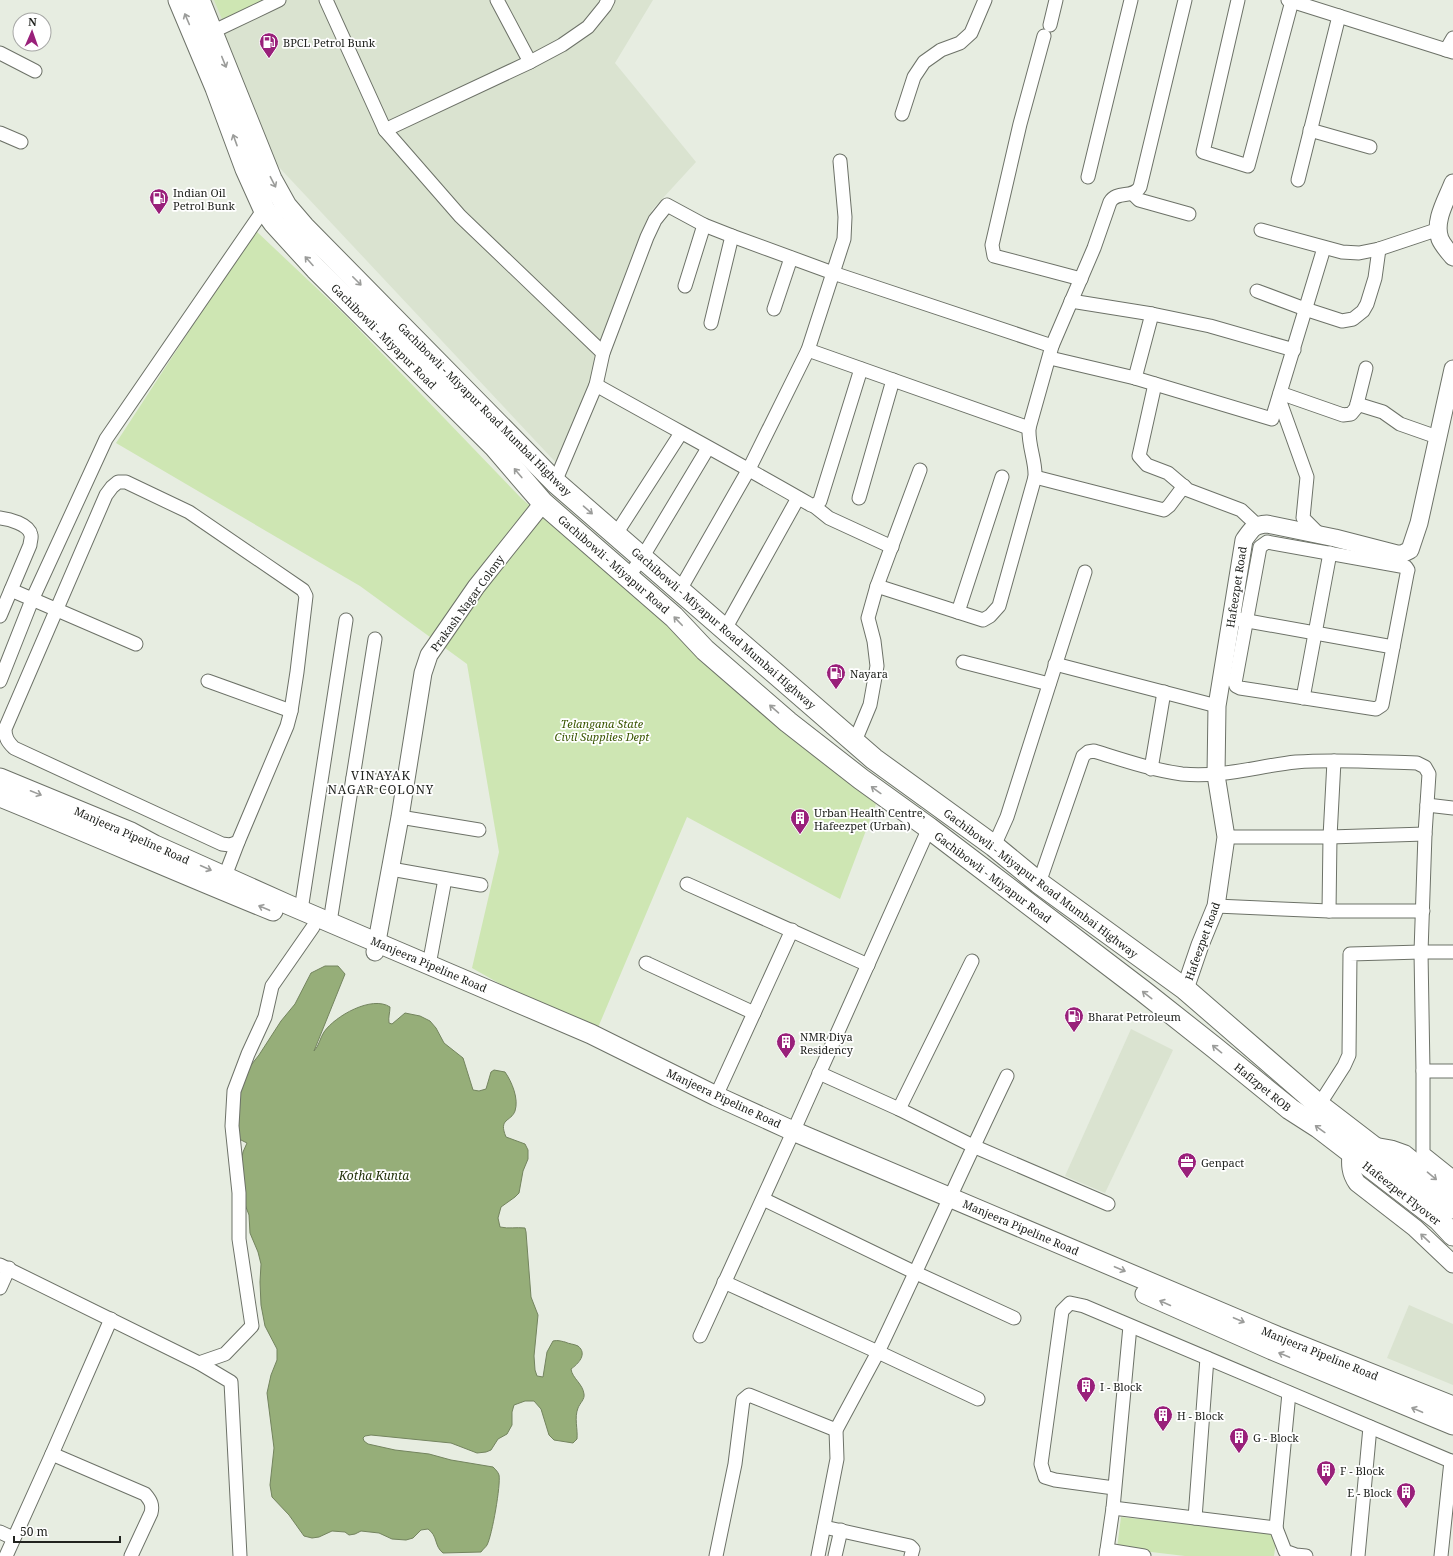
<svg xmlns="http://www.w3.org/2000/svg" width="1453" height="1556" viewBox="0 0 1453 1556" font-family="'Noto Serif',serif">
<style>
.built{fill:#dae3d0}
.green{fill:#cee6b3}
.water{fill:#96ae79;stroke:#73845e}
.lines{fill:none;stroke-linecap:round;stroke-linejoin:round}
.minor-casing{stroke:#6d7268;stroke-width:15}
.tertiary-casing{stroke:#6d7268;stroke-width:19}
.secondary-casing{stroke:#6d7268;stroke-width:21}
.primary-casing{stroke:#6d7268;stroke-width:23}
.minor{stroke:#fff;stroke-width:13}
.tertiary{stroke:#fff;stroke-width:17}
.secondary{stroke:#fff;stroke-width:19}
.primary{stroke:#fff;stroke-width:21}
.oneway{stroke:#9b9c9a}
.labels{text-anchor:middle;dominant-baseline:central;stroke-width:3.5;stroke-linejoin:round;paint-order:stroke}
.poi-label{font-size:11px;fill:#21231f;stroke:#fff;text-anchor:start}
.street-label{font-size:11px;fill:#21231f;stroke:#fff}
.park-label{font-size:11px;font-style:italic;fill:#395500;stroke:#fff}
.neighbourhood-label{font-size:12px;letter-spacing:1px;fill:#21231f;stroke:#fff}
.water-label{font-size:12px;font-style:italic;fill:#23330b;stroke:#fff}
</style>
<rect width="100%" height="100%" fill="#e7ede1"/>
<g class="built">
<polygon points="207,0 653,0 615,63 696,162 652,210 561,468 276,164"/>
<polygon points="1131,1029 1173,1050 1105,1193 1065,1176"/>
<polygon points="1409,1305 1453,1324 1453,1385 1387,1358"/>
</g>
<g class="green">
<polygon points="214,0 265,0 222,19"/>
<polygon points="255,230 345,315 521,498 876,804 840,899 687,817 594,1037 472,968 499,852 467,664 360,586 116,443"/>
<polygon points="1121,1517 1277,1534 1274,1556 1185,1556 1117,1548"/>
</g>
<path class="water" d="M 325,966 L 338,966 L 345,974 L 314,1051 C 319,1046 320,1038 324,1032 C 335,1016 372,995 390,1007 C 390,1013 388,1017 389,1023 L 392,1024 L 405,1013 L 420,1016 L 430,1021 L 436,1028 L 444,1043 L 463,1058 L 473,1090 L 479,1091 L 486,1089 L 491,1072 L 494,1070 L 505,1072 C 512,1082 519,1099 515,1111 C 511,1122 498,1118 506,1137 L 525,1144 L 528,1150 L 528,1159 L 523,1171 L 519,1193 L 515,1197 L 501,1207 L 498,1218 L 500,1227 C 509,1229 516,1227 525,1228 L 526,1232 L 531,1297 L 538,1315 L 534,1356 L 535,1370 L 537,1376 L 543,1377 L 547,1352 L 553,1341 C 559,1340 560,1341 565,1342 C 569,1344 574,1344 578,1346 C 588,1354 578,1364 571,1369 C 572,1378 583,1384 584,1394 C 585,1399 580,1403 578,1408 C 574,1418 578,1429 577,1439 L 573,1443 L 554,1440 L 549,1435 L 541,1409 L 534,1401 L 525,1401 L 514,1405 L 512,1412 L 512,1425 L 507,1434 L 498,1439 L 491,1450 L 486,1452 L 477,1453 L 451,1443 L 371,1435 L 365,1436 L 363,1438 L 364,1441 L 368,1444 L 395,1450 L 429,1454 L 451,1460 L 493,1467 C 496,1470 498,1472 499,1475 C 501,1484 492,1536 487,1545 C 486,1547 483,1549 481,1552 L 443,1553 C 434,1546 438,1536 428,1529 L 421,1530 L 413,1538 L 406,1540 L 392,1539 L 379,1533 L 361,1531 L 355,1534 L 349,1535 L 345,1532 L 332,1531 L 319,1537 L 312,1538 L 304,1536 L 289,1515 L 272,1497 L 270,1485 L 274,1448 L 267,1393 L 271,1375 L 277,1360 L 277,1349 L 265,1326 L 261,1305 L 260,1282 L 261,1264 L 258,1252 L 250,1233 L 249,1215 L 241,1194 L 241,1162 L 243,1152 L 247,1143 L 239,1139 L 237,1097 L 248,1069 L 259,1055 L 281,1021 L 295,1004 L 311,973 Z"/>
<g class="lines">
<g class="minor-casing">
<g id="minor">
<polyline points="326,0 385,130 460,216 603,353"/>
<polyline points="497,0 530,62"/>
<polyline points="1238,0 1203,152 1248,166 1292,1"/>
<polyline points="1288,0 1453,52"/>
<polyline points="1050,25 1056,0"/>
<polyline points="212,32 279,0"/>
<polyline points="1044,36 1020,124 992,245 994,256 1081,279"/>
<polyline points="1446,50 1453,38"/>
<polyline points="0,53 35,71"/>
<polyline points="902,114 914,77 924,62 941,50 960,43 971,33 985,0"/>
<polyline points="385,130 530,62 562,45 588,27 605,6 608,0"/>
<polyline points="1310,130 1370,147"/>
<polyline points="0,133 21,142"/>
<polyline points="1088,177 1131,0"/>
<polyline points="1298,180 1339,16"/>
<polyline points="1133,194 1139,200 1189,214"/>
<polyline points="1261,230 1342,252 1359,253 1379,249 1439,229"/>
<polyline points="685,286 704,225"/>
<polyline points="1257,291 1305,309 1342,321 1353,319 1363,311 1367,304 1375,278 1379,249"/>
<polyline points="1071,301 1152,314 1210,326 1294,350"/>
<polyline points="774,309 791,258"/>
<polyline points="711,323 732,236"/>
<polyline points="808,350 1029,428"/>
<polyline points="1050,358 1135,378 1272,419 1324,248"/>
<polyline points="1135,378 1152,314"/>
<polyline points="1155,384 1139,456 1147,465 1168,473 1188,490 1241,510 1257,525"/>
<path d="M 596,385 C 667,425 740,464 811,505 L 814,506 L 820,501 L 861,369"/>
<polyline points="1280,393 1343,415 1351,414 1356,408 1366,368"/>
<polyline points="1279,399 1307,477 1303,518 1320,535"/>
<polyline points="1357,404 1383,412 1400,424 1437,437"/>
<polyline points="1035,477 1164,510 1169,506 1184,486"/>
<path d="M 118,482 L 126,482 L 189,512 L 303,590 L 306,596 L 297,672 L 291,711 L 287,726 L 238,842 L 230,845 L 222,844 L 14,748 C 8,742 5,738 5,729 L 106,495 L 112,487 Z"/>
<polyline points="555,482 596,385 603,353 647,237 655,220 667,205 704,225 732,236 833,273 1052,346"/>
<polyline points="859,498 893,380"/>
<polyline points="814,506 829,518 892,547"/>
<path d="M 0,518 C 9,519 29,524 31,535 C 32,537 30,542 30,545 L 0,616"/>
<polyline points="616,534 681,433"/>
<polygon points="1267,542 1406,567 1408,570 1407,574 1382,705 1376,709 1240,688 1236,686 1235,683 1260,547"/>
<polyline points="628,577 642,558 708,448"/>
<path d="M 877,586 L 983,620 L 990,616 L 999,606 L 1035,477 C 1036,461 1028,446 1029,428 L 1052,346 L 1094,248 L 1110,202 C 1117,190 1133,199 1140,187 L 1185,0"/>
<polyline points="677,588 685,581 749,469 808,350 844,239 845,217 840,161"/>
<polyline points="11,590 136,644"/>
<polyline points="958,612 1002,477"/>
<polyline points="1237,619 1393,647"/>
<polyline points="725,629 798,498"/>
<polyline points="963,662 1049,684"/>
<polyline points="1055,664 1217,706"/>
<polyline points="0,681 32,600 106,439 264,209"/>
<polyline points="208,681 291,711"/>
<polyline points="1303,698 1330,553"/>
<polyline points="855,741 870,705 877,666 874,641 868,618 877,586 920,470"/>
<polyline points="1151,769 1164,692"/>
<polyline points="353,778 405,785"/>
<polyline points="1427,805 1453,808"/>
<polyline points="400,817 479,830"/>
<polyline points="1226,837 1330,837 1425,834"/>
<polyline points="994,846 1007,817 1085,572"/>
<polyline points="391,869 481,885"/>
<polyline points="225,876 238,842"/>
<path d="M 1039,883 L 1083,756 L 1088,752 L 1094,751 C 1123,760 1152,770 1182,774 C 1221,778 1258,766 1296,762 C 1336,759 1377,762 1417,763 L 1425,767 L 1429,774 L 1425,834 L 1421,952 L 1423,1071 L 1453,1071"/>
<polyline points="687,884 868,965"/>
<polyline points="1216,906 1329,911 1423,911"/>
<polyline points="301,910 346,620"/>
<polyline points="1329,911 1330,837 1334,761"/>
<polyline points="330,922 375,639"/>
<polyline points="646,963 754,1013"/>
<polyline points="429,965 445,879"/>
<polyline points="1423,1071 1423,1153 1453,1177"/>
<polyline points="819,1073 899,1109 973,1146 1108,1204"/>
<polyline points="716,1096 792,930"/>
<polyline points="1319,1105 1344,1066 1349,1055 1350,954 1421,952 1453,952"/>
<polyline points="899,1109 972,961"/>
<polyline points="763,1199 916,1273 1014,1318"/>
<polyline points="0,1265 199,1363 231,1382 240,1556"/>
<path d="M 724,1282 L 878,1352 C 922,1260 963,1167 1007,1076"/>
<polyline points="0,1288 9,1268"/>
<polyline points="700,1336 789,1141 929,828"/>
<polyline points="199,1363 225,1354 252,1326 239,1239 239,1193 232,1126 234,1091 248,1054 265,1017 272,986 313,927"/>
<path d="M 52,1454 L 145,1494 C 151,1501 153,1505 151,1513 L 131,1556"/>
<polyline points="1114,1488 1055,1480 1045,1477 1041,1464 1062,1311 1070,1303 1084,1306 1453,1462"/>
<polyline points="1113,1508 1276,1528 1285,1551 1296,1555 1306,1556"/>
<polyline points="1195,1518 1207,1358"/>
<polyline points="824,1527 910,1546 913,1549 911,1556"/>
<polyline points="1276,1528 1289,1393"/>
<polyline points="0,1532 13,1538"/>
<polyline points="1107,1550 1144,1556"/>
<polyline points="6,1556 52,1454 111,1319"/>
<polyline points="716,1556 735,1464 743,1400 749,1395 836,1430"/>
<polyline points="818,1556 837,1459 836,1430 878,1352 978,1399"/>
<polyline points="835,1556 841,1530"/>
<polyline points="1106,1556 1113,1508 1130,1326"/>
<polyline points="1358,1556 1370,1427"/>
<polyline points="1441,1556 1451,1461"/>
</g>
</g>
<g class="tertiary-casing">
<g id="tertiary">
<path d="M 1453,183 C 1447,199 1433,221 1440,239 C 1443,246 1449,252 1453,257"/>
<polyline points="375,952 400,817 423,673 429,655 476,587 543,503"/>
<path d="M 1185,989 L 1200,945 L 1216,906 L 1226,837 L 1216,775 L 1217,706 L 1244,540 C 1252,529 1253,525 1267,524 L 1335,538 L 1397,554 L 1402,554 L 1410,550 L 1419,523 L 1453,369"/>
<polyline points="1374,1146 1391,1149 1405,1154 1453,1193"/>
<path d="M 1351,1153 C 1350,1164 1350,1173 1357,1183 L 1415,1228 L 1453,1264"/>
</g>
</g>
<g class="secondary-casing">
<g id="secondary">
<polyline points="0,778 131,832 155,845 289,905 591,1034 716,1096 793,1131 1277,1336 1453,1406"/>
<path d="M 0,797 C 91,834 182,874 273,911"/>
<polyline points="1145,1294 1272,1350 1453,1425"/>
</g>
</g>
<g class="primary-casing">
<g id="primary">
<polyline points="179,0 216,88 246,169 264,209 274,223 316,269 494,446 543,503 674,617 705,650 788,722 861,779 929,828 1143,991 1215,1048 1290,1109 1318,1127 1439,1220 1453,1235"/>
<polyline points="199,0 271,179 286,206 304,227 555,482 874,759 994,846 1039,883 1185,989 1319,1105 1453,1208"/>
</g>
</g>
<use href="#minor" class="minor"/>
<use href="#tertiary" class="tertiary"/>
<use href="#secondary" class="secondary"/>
<use href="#primary" class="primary"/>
</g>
<defs><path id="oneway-shaft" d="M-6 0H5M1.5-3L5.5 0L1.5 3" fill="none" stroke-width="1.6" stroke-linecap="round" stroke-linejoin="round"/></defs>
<g class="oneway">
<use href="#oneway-shaft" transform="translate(187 19) rotate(-113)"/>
<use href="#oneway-shaft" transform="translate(224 62) rotate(68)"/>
<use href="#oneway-shaft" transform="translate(235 140) rotate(-110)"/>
<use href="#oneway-shaft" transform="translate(273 182) rotate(63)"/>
<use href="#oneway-shaft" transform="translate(309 261) rotate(-132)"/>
<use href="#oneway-shaft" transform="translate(357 281) rotate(45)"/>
<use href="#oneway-shaft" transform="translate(518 473) rotate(-130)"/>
<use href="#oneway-shaft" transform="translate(588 510) rotate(41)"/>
<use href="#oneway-shaft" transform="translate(678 621) rotate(-134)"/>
<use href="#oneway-shaft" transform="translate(774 709) rotate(-139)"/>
<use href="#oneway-shaft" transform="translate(876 790) rotate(-144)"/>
<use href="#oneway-shaft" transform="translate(36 793) rotate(22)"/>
<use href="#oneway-shaft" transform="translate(206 868) rotate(24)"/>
<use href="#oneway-shaft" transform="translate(264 908) rotate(-157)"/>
<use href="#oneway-shaft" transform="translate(1147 995) rotate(-142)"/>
<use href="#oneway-shaft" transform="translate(1217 1049) rotate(-141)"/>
<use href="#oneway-shaft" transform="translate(1320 1129) rotate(-144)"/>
<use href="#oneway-shaft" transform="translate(1432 1176) rotate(40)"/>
<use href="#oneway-shaft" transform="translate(1425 1238) rotate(-137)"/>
<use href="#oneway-shaft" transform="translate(1120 1269) rotate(23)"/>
<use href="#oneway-shaft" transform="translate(1165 1303) rotate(-156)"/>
<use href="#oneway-shaft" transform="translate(1239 1320) rotate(23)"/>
<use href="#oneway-shaft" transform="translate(1284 1355) rotate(-157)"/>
<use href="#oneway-shaft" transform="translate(1417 1410) rotate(-157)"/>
</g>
<defs>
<g id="fuel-pin" transform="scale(1)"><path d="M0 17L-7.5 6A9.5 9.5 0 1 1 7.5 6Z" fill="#99207a" stroke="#fff"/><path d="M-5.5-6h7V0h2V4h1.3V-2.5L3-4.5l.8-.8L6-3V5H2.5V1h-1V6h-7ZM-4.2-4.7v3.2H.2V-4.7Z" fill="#fff"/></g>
<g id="building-pin" transform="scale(1)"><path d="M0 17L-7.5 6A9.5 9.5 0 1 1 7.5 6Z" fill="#99207a" stroke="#fff"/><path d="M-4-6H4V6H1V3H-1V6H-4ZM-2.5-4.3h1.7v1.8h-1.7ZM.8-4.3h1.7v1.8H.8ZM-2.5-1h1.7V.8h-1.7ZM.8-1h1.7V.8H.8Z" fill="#fff"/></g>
<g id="office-pin" transform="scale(1)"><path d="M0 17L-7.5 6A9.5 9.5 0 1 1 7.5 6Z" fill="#99207a" stroke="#fff"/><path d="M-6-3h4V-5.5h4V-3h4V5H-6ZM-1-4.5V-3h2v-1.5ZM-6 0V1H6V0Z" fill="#fff"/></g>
</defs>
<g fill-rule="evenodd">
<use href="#fuel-pin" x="269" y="42"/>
<use href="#fuel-pin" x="159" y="198"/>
<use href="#fuel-pin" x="836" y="673"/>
<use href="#building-pin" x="800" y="818"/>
<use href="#fuel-pin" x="1074" y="1016"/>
<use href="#building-pin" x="786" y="1042"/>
<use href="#office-pin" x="1187" y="1162"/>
<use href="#building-pin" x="1086" y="1386"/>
<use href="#building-pin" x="1163" y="1415"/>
<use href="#building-pin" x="1239" y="1437"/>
<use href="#building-pin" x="1326" y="1470"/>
<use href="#building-pin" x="1406" y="1492"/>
</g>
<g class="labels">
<g class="poi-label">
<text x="283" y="42">BPCL Petrol Bunk</text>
<text x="173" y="192">Indian Oil<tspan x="173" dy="13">Petrol Bunk</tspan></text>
<text x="850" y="673">Nayara</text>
<text x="814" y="812">Urban Health Centre,<tspan x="814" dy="13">Hafeezpet (Urban)</tspan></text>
<text x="1088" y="1016">Bharat Petroleum</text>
<text x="800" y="1036">NMR Diya<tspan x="800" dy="13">Residency</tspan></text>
<text x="1201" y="1162">Genpact</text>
<text x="1100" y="1386">I - Block</text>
<text x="1177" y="1415">H - Block</text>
<text x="1253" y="1437">G - Block</text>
<text x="1340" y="1470">F - Block</text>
<text x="1392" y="1492" text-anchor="end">E - Block</text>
</g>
<g class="street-label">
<text transform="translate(384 336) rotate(45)">Gachibowli - Miyapur Road</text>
<text transform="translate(485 409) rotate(45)">Gachibowli - Miyapur Road Mumbai Highway</text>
<text transform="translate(614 564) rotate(41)">Gachibowli - Miyapur Road</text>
<text transform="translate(1236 587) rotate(-81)">Hafeezpet Road</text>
<text transform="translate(467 603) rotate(-54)">Prakash Nagar Colony</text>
<text transform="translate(724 628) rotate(41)">Gachibowli - Miyapur Road Mumbai Highway</text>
<text transform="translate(132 835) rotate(24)">Manjeera Pipeline Road</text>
<text transform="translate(993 877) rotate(37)">Gachibowli - Miyapur Road</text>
<text transform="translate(1041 883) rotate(37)">Gachibowli - Miyapur Road Mumbai Highway</text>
<text transform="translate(1202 941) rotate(-70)">Hafeezpet Road</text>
<text transform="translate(429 964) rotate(23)">Manjeera Pipeline Road</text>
<text transform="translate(1263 1087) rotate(39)">Hafizpet ROB</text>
<text transform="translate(724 1098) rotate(25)">Manjeera Pipeline Road</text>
<text transform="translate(1402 1193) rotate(38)">Hafeezpet Flyover</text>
<text transform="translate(1021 1227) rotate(23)">Manjeera Pipeline Road</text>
<text transform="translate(1320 1353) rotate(22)">Manjeera Pipeline Road</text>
</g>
<g class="park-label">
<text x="602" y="723">Telangana State<tspan x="602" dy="13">Civil Supplies Dept</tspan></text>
</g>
<g class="neighbourhood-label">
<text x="381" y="775">VINAYAK<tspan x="381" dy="14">NAGAR COLONY</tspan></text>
</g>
<g class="water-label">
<text x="374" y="1175">Kotha Kunta</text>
</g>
</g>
<g transform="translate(32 32) rotate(2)"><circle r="19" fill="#ffffff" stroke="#a6a7a5"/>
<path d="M0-3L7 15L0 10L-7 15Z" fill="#99207a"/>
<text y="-6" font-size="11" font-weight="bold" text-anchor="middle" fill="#21231f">N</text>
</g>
<path d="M14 1536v6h106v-6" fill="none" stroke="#21231f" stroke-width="2"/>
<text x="20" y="1536" font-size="12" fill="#21231f" stroke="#ffffff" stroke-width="3" paint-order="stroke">50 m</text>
</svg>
